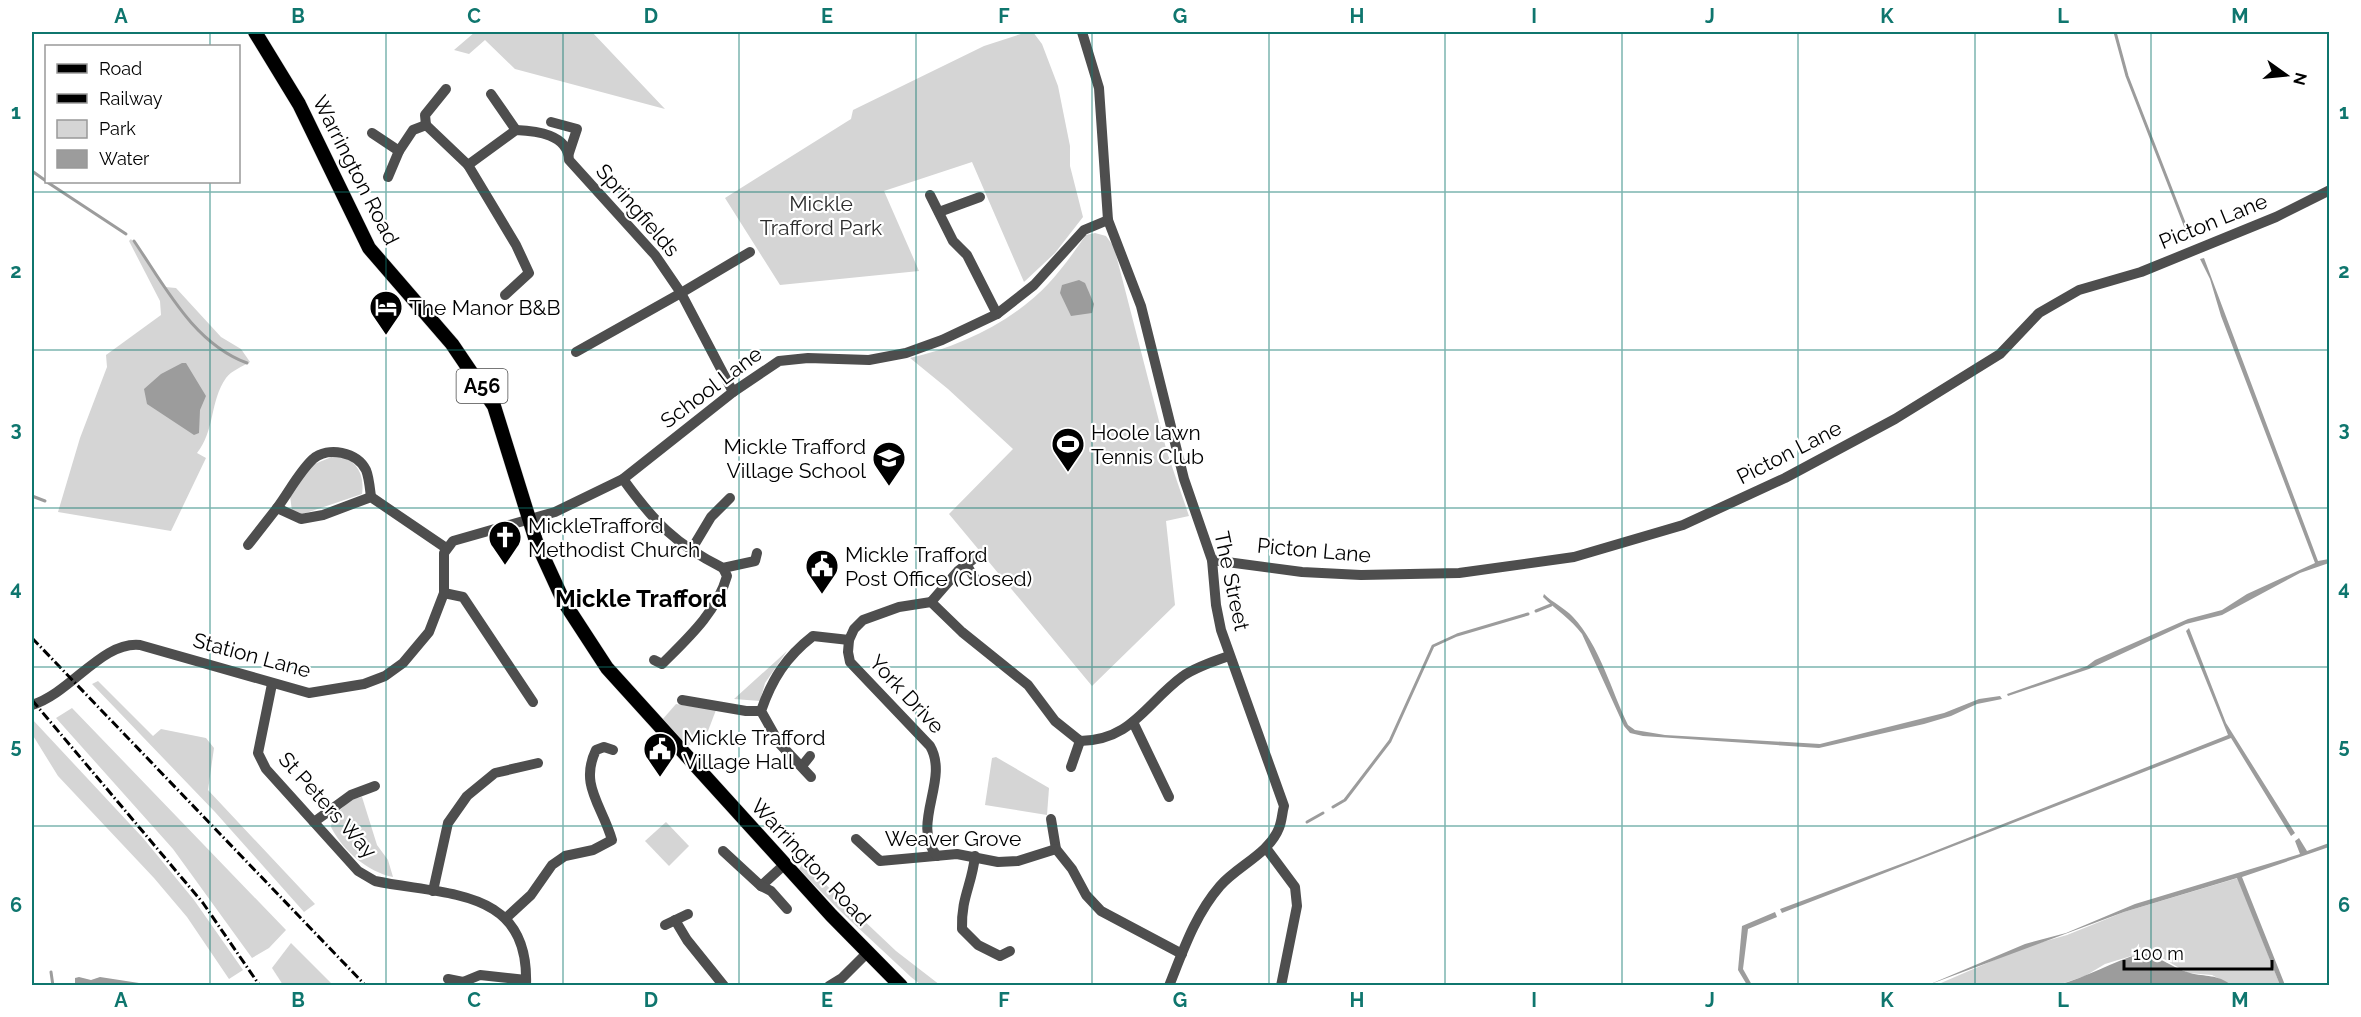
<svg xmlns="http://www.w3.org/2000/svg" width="2361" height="1017" viewBox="0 0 2361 1017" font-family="Raleway,sans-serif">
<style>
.green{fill:#d5d5d5}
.water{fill:#9c9c9c}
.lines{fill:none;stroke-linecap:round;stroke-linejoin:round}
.stream{stroke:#9c9c9c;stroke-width:3}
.major-casing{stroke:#dbdbdb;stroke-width:15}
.minor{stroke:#4e4e4e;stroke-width:10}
.major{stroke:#000;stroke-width:14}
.rail{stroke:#000;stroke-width:3;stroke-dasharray:9 3 1.5 3;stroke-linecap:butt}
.grid{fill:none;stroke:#0f766e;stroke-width:1.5;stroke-opacity:0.55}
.labels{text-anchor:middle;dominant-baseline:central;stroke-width:4.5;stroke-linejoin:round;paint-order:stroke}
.shield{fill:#fff;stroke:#4c4c4c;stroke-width:1.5}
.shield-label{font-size:20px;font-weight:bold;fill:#000}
.street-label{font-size:21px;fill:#000;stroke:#fff}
.park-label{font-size:21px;fill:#2c2c2c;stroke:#fff}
.poi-label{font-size:21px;fill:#000;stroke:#fff;text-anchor:start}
.quarter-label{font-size:24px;font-weight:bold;fill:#000;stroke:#fff}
.neatline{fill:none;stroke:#0f766e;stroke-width:2}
.grid-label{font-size:20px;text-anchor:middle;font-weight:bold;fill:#0f766e}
</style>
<rect width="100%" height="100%" fill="#fff"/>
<g class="green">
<polygon points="475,32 592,32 665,109 515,69 485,40 469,54 454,50"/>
<polygon points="1027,32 1033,32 1042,44 1058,86 1070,146 1070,166 1083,217 1055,253 1024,282 972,162 884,191 919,271 780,285 725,198 851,119 853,110 984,46"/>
<path d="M 1095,233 L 1106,236 L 1114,247 L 1167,452 L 1189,516 L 1166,521 L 1175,605 L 1092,686 L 949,514 L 1013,449 L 948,389 L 910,358 C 959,347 1014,321 1049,283 C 1062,269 1074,252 1086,235 Z"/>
<path d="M 131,239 L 165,287 L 176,288 L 221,337 L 241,349 L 250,362 C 243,366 231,371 226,378 C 210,400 215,431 197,453 L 206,458 L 171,531 L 58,512 L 80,438 L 107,367 L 106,355 L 161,315 L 160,301 L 129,241 Z"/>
<path d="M 334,456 C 355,457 365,473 362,494 L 300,515 L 292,511 L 290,496 L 312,465 Z"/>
<polygon points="787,651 765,683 760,701 734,699"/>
<polygon points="98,681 153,736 161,729 206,738 214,748 208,790 315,904 304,912 215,812 92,684"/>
<polygon points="676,704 716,710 708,731 688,746 662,720"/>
<polygon points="72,708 286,930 269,948 252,958 173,849 56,718"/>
<polygon points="32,719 143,838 194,900 243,970 229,979 187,917 154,878 58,776 32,734"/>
<polygon points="996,757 1049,788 1047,815 985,805 992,758"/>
<path d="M 362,797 L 377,845 L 388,860 L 393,877 C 368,872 343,851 331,827 L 333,816 L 352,799 Z"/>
<polygon points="666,822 689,846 669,866 645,841"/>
<polygon points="803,863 896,951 940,985 921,985 911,977 838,909 799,869"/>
<polygon points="2238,878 2280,985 2231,985 2212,975 2188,973 2157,955 2141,953 2105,964 2085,976 2058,985 1934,986 2022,948 2067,935 2124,912"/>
<polygon points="291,943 333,985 283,985 272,968"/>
</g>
<g class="water">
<polygon points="2204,258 2318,561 2329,559 2329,563 2300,573 2222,615 2186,624 2089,669 2008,696 2007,694 2087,666 2095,660 2188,619 2222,610 2247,594 2315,563 2221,316 2210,279 2200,259"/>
<polygon points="1079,280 1085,283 1094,304 1092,313 1071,316 1060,293 1062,285"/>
<polygon points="182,363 186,363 206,396 200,410 199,433 194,435 147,404 144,389 161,374"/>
<path d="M 1544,594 C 1553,603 1565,608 1573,617 C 1600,646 1611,690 1628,725 L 1635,730 L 1665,735 L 1820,744 L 1944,713 L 1979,699 L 2000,696 L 2002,699 L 1977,704 L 1951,716 L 1924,724 L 1819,748 L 1643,736 L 1630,733 L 1624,726 L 1582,634 C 1571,619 1556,610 1543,597 Z"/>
<polygon points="2189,628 2226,723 2295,833 2291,836 2231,738 1782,913 1780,909 1917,858 2228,735 2186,631"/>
<polygon points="2299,838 2307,851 2329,843 2329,847 2242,877 2285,985 2280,985 2237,878 2124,912 1928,985 2025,944 2066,933 2135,904 2300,854 2295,841"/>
<polygon points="1775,912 1777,917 1748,929 1743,969 1752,985 1747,985 1738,970 1742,926"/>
<path d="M 2141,953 C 2160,956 2172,968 2190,973 C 2205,977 2218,974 2231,985 L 2058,985 C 2087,977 2112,962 2141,953 Z"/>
<polygon points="79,977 91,980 100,977 152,985 75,985 75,978"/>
</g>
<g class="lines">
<g class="stream">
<polyline points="2115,32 2127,76 2190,238"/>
<polyline points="32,171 46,181"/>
<polyline points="47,182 126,234"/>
<path d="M 134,241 C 165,286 193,343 247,363"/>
<polyline points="32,496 45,501"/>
<polyline points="1536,611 1551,605"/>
<polyline points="1333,807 1345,800 1390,741 1433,646 1457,635 1528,614"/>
<polyline points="1307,822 1323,813"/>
<polyline points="51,972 53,986"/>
</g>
<g class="major-casing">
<polyline id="major" points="255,32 299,104 369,248 452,344 494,406 536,541 564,602 607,668 831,915 901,986"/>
</g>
<g class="minor">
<path d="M 1082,32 L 1099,88 L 1108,220 L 1141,306 L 1184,479 L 1212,560 L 1216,605 L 1221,630 L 1284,806 C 1282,813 1282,821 1279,828 C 1269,854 1237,866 1220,886 C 1195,915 1183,951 1169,986"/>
<polyline points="491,94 516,130"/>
<polyline points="551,122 577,129 569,153"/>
<polyline points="426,125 425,115 446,89"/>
<polyline points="372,133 399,151 413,130 426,125 468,165 516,245 529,273 505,295"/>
<path d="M 468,165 L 516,130 C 536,131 568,134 569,160 L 655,255 L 681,293 L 576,352"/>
<polyline points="388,177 399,151"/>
<polyline points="930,195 953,241 967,255 997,314"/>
<polyline points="939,212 980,197"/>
<polyline points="733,392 681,293 750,252"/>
<path d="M 623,479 C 654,522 675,544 723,568 L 755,561 L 757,553"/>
<path d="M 277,508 C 289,492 299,472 313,459 C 328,446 357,452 366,470 C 369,477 370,489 371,497"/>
<polyline points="248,545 277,508 301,519 323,515 371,497 446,548"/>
<polyline points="690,552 711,517 730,498"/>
<polyline points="1212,560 1302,572 1361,575 1459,573 1574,557 1683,525 1785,478 1895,419 2000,354 2039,313 2079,290 2141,272 2276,217 2330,190"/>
<polyline points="966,564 974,577"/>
<polyline points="444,593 463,597 533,702"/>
<polyline points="931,602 958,571 976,557"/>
<path d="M 654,660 L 662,664 C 687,639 717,612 727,576 L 723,568"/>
<path d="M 272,684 L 258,753 L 266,769 L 358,871 L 375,881 C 447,896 530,887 526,986"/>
<polyline points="682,700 746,711 761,711"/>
<path d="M 32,705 C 71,693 102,641 140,645 L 309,693 L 364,684 L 385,676 L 403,663 L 429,632 L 444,593 L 444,553 L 453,541 L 555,512 L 623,479 L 733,392 L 779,361 L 808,358 L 869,360 L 906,353 L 942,340 L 997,314 L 1034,285 L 1084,230 L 1108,220"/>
<polyline points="1133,722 1169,797"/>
<polyline points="802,766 810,756"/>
<polyline points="1071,767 1080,741"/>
<path d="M 811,777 L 779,743 L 761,711 C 772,679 786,657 813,636 L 849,640"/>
<polyline points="1051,819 1056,849 1072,869 1086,895 1101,911 1182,954"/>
<polyline points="314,822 351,795 375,786"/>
<polyline points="856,839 880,861 957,854 998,862 1018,861 1056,849"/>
<polyline points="1266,848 1295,887 1297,906 1281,986"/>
<polyline points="723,851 761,886 784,865"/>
<path d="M 937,856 C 910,824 950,780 930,746 L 850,662 L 848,652 L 849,640 L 854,629 L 863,620 L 899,607 L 931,602 L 962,632 L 1028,685 L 1055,721 L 1080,741 C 1132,740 1145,704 1183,676 C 1196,667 1214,661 1229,656"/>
<path d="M 975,856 C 972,885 961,897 962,929 L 978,945 L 1000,956 L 1010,951"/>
<polyline points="761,886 771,891 787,909"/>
<polyline points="433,891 448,823 467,796 495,773 538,763"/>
<path d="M 506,918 L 531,895 L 552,865 L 565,856 L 593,850 L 612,840 C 602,805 579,785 596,750 L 604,747 L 613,750"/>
<polyline points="675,920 687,940 724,986"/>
<polyline points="665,925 688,914"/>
<polyline points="448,979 463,982 480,975 526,980"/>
<polyline points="829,986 842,978 867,953"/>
</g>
<use href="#major" class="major"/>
<g class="rail">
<polyline points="32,638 366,986"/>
<polyline points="32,700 203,903 260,986"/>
</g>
</g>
<path class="grid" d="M 210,32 L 210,46M 386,32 L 386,986M 563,32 L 563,986M 739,32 L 739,986M 916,32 L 916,986M 1092,32 L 1092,986M 1269,32 L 1269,986M 1445,32 L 1445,986M 1622,32 L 1622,986M 1798,32 L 1798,986M 1975,32 L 1975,986M 2151,32 L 2151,986M 210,182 L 210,986M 32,192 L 2330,192M 32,350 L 2330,350M 32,508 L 2330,508M 32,667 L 2330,667M 32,826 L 2330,826"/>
<defs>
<g id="hotel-pin" transform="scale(1.725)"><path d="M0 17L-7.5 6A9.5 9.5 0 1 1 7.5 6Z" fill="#000" stroke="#fff"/><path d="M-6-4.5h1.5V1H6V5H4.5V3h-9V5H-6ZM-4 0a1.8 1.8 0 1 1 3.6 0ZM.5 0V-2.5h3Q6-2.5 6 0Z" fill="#fff"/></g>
<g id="stadium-pin" transform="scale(1.725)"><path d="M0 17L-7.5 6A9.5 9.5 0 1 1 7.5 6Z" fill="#000" stroke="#fff"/><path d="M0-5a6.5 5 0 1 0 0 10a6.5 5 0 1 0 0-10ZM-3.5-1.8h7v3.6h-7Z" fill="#fff"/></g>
<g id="school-pin" transform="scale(1.725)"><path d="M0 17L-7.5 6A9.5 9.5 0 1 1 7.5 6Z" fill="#000" stroke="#fff"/><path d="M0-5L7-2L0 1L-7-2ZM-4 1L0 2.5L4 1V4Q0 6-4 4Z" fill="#fff"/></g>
<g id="church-pin" transform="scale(1.725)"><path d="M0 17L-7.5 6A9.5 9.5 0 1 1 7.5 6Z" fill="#000" stroke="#fff"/><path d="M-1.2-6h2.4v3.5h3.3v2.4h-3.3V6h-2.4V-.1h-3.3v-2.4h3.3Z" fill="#fff"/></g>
<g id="civic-pin" transform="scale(1.725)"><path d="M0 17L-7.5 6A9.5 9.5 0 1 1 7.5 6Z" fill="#000" stroke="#fff"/><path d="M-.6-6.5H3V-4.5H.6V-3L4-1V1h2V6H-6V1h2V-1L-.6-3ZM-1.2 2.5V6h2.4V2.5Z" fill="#fff"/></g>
</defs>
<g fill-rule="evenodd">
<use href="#hotel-pin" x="386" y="307"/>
<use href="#stadium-pin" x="1068" y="444"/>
<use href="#school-pin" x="889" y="458"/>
<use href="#church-pin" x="505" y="537"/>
<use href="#civic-pin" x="822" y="566"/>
<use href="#civic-pin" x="660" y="749"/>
</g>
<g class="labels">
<rect class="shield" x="456.5" y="369" width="51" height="34" rx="4.5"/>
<g class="shield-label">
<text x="482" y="386">A56</text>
</g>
<g class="street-label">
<text transform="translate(356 170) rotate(63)">Warrington Road</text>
<text transform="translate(638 210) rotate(49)">Springfields</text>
<text transform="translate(2213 221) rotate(-22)">Picton Lane</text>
<text transform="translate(711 387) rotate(-37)">School Lane</text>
<text transform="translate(1789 452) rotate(-27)">Picton Lane</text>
<text transform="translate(1314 550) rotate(5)">Picton Lane</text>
<text transform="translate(1232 581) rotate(78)">The Street</text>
<text transform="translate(252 655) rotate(15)">Station Lane</text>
<text transform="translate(907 694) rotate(47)">York Drive</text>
<text transform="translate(328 805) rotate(48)">St Peters Way</text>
<text x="953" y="838">Weaver Grove</text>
<text transform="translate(811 862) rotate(47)">Warrington Road</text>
</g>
<g class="park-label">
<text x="821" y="203">Mickle<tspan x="821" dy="24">Trafford Park</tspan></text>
</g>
<g class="poi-label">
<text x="409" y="307">The Manor B&amp;B</text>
<text x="1091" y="432">Hoole lawn<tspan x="1091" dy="24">Tennis Club</tspan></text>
<text x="866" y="446" text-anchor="end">Mickle Trafford<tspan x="866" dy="24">Village School</tspan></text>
<text x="528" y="525">MickleTrafford<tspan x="528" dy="24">Methodist Church</tspan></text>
<text x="845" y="554">Mickle Trafford<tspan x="845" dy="24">Post Office (Closed)</tspan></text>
<text x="683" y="737">Mickle Trafford<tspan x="683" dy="24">Village Hall</tspan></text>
</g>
<g class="quarter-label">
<text x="641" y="598">Mickle Trafford</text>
</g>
</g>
<rect width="2361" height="1017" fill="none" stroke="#ffffff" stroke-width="66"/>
<rect x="45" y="45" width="195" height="138" fill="#ffffff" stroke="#999999" stroke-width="1.5"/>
<rect x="57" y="64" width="30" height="9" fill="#000000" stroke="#999999" stroke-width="1.5"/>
<text x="99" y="75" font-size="18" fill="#000000">Road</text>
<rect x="57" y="94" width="30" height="9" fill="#000000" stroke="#999999" stroke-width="1.5"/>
<text x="99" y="105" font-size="18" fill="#000000">Railway</text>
<rect x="57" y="120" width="30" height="18" fill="#d5d5d5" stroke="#999999" stroke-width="1.5"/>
<text x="99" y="135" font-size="18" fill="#000000">Park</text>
<rect x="57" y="150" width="30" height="18" fill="#9c9c9c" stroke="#999999" stroke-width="1.5"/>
<text x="99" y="165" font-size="18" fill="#000000">Water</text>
<g transform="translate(2286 75) rotate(105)" stroke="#ffffff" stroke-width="4.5" paint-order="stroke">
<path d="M0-4.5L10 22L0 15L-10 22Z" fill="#000000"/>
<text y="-9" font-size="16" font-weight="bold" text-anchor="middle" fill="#000000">N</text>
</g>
<path d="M2124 960v9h148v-9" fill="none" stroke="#000000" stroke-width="3"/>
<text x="2133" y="960" font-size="18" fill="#000000" stroke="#ffffff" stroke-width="4.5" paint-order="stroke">100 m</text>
<rect x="33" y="33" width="2295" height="951" class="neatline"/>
<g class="grid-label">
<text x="121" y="23">A</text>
<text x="298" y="23">B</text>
<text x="474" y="23">C</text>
<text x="651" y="23">D</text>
<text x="827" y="23">E</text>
<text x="1004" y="23">F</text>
<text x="1180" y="23">G</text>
<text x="1357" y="23">H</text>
<text x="1534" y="23">I</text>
<text x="1710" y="23">J</text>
<text x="1887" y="23">K</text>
<text x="2063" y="23">L</text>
<text x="2240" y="23">M</text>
<text x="16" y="119">1</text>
<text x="2344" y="119">1</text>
<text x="16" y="278">2</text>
<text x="2344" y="278">2</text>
<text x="16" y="436">3</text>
<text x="2344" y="436">3</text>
<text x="16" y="595">4</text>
<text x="2344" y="595">4</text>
<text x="16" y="753">5</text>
<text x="2344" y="753">5</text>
<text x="16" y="912">6</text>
<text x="2344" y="912">6</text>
<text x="121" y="1007">A</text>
<text x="298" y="1007">B</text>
<text x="474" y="1007">C</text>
<text x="651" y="1007">D</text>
<text x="827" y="1007">E</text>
<text x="1004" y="1007">F</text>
<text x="1180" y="1007">G</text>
<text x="1357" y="1007">H</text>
<text x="1534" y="1007">I</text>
<text x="1710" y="1007">J</text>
<text x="1887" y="1007">K</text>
<text x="2063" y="1007">L</text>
<text x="2240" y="1007">M</text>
</g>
</svg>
